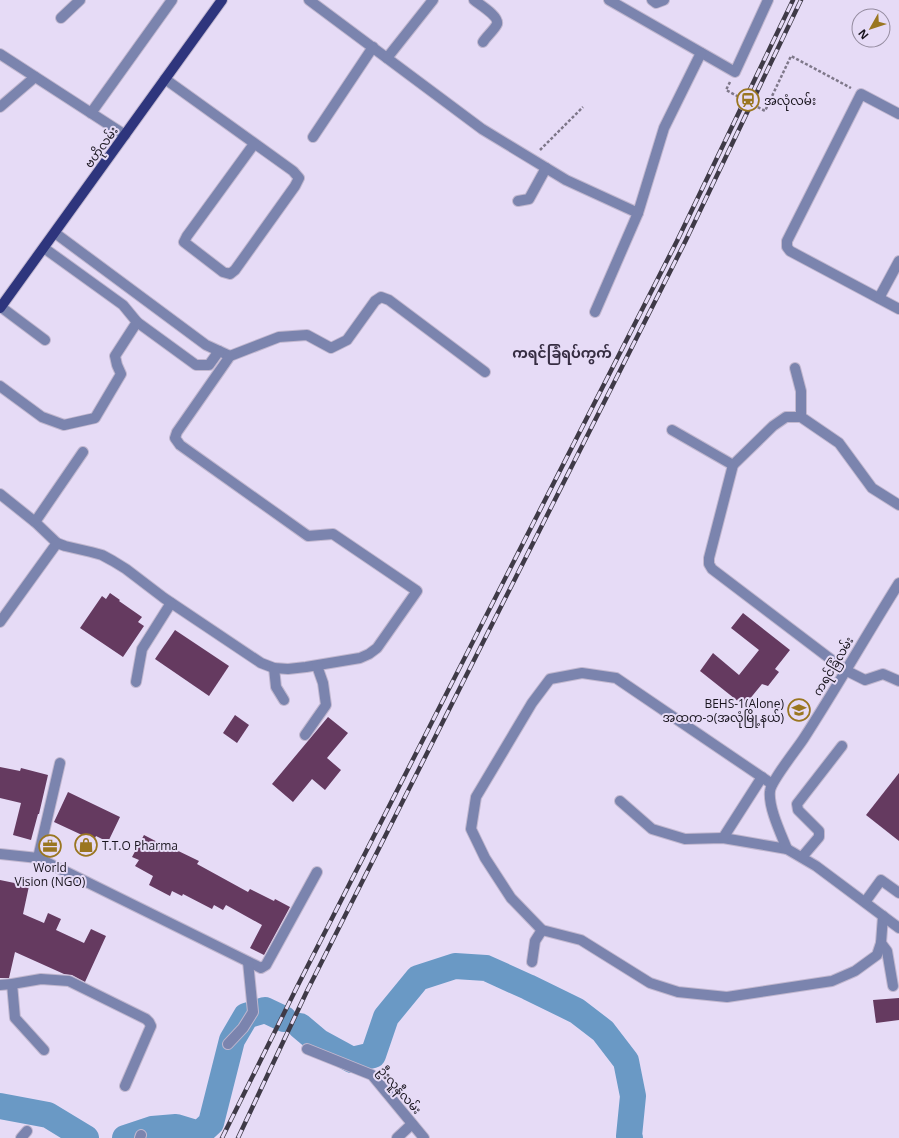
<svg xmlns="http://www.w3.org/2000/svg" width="899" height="1138" viewBox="0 0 899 1138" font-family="'Open Sans','Noto Sans Myanmar',sans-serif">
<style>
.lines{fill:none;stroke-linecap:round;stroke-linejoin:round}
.river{stroke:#6a99c5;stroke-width:26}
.building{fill:#653a60}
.minor-casing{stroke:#c1b7cf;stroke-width:12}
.major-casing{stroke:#c1b7cf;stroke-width:12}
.path{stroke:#7f788a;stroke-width:2.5;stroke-dasharray:3 2;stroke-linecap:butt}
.minor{stroke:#7b84ae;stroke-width:10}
.major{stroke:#2e357d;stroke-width:10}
.rail-casing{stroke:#3f3a47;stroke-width:4.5}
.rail{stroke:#e6dbf6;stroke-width:3;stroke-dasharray:9;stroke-linecap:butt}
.labels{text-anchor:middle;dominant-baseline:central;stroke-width:4;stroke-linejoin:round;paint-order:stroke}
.poi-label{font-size:12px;fill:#18141d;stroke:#e6dbf6;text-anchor:start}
.street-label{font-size:12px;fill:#18141d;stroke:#e6dbf6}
.quarter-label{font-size:14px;font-weight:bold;fill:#372e43;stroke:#e6dbf6}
</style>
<rect width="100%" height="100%" fill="#e6dbf6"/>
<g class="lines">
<g class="river">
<polyline points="300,1026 319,1042 352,1060 373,1055 386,1017 418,978 455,966 486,968 528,987 577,1011 603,1031 626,1061 633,1096 629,1136 630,1138"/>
<polyline points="0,1106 48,1115 86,1138"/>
<polyline points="125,1138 152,1129 176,1127 199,1134 211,1123 232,1040 246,1016 265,1010 284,1019"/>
</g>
</g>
<g class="building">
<polygon points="110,593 120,600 119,601 142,617 138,622 144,626 123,657 80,628 102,596 106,599"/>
<polygon points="743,613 790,650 775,669 779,672 768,686 762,684 744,706 700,671 713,653 739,675 759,650 731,628"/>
<polygon points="175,630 229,666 209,696 155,659"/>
<polygon points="235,715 249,725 237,743 223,733"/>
<polygon points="328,717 348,733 327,758 341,770 325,790 312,779 293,802 272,784"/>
<polygon points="0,767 20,771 21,768 48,775 39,814 38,814 31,840 13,835 21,803 0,798"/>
<polygon points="899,773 899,841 866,815"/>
<polygon points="68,792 120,817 108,842 96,836 87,855 75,849 82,835 54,822"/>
<polygon points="144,835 167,847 168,846 199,861 197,864 248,892 250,889 274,901 275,899 290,907 264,955 250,948 262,925 226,905 223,910 214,905 212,909 183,894 182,896 172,891 170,896 149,885 153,876 135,866 139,860 132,857"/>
<polygon points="0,880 29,886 23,914 44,923 48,913 61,919 56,930 84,943 91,929 106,936 85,982 72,975 64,974 15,952 9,978 0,978"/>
<polygon points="899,998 899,1020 876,1023 873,1000"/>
</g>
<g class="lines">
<g class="minor-casing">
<g id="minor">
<polyline points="309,0 482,129 566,180 638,213"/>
<path d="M 474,0 C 480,5 499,16 497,24 C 495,29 486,37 483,42"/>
<polyline points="609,0 735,72 768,0"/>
<polyline points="652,0 656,3 664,0"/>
<polyline points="61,18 80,0"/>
<polyline points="0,54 125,135"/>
<polyline points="387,58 433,0"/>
<polyline points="165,79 293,171 299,178 295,186 235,270 230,274 223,272 184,242 187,236 254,144"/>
<polyline points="0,107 35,77"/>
<polyline points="91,113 172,0"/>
<polyline points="899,114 861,94 787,241 787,247 790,251 899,309"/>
<polyline points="313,137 373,47"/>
<polyline points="518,201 529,199 546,168"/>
<polyline points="55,233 206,345 230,356"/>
<polyline points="879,298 899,261"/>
<polyline points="1,307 45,340"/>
<polyline points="595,312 638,213 664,128 701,53"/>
<polyline points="137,322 196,365 209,365 219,351"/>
<polyline points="795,368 801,391 801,417"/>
<polyline points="0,386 42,417 64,425 95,418 121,374 117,365 115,356 137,322 123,305 44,248"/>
<polyline points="672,430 733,465"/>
<polyline points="0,494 35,522 57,543 65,546 91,552 102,555 113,561 126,569 164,598 261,663 274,668 288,669 306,667 360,658 369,654 377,648 417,591 333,534 308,536 180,445 175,438 177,432 230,356 279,337 307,335 331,348 347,340 375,301 381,297 389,300 485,372"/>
<polyline points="899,505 872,488 839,443 801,417 786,417 773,426 733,465 709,558 709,564 712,569 845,670 865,680 883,674 899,681"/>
<polyline points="35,522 83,452"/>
<polyline points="0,622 57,543"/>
<polyline points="274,668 276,687 284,700"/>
<polyline points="136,682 142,649 171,603"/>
<polyline points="305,735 326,705 323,683 317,666"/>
<polyline points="772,784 616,678 582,673 550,679 532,703 476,797 471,829 485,858 511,898 542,930 581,940 650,983 678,992 727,997 832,981 855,971 877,955 881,943 883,916"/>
<polyline points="620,801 652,829 685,839 723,838 787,849 816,866 899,928"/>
<polyline points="723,838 762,777"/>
<path d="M 787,849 C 781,834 768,807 770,791 C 771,781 797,749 804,738 C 837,687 867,634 899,583"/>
<polyline points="0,854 38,858 261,968 266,965 317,872"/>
<polyline points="802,857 819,837 819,831 798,810 797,804 842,746"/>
<polyline points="38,858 60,763"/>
<polyline points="865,902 881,880 899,893"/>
<polyline points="881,943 887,951 893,986"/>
<polyline points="532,962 535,941 542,930"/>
<polyline points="12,984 15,1018 44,1050"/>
<polyline points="0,985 12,984 41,979 69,981 146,1019 149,1022 151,1026 125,1086"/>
<polyline points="228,1044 243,1028 253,1012 248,962"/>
<polyline points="307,1049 372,1075 424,1138"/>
<polyline points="21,1138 27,1131"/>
<polyline points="140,1138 141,1135"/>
<polyline points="397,1138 412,1124"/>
</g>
</g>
<g class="major-casing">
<polyline id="major" points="0,308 222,0"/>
</g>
<g class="path">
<polyline points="730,82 726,90 765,111 791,56 851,88"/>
<polyline points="540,150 583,107"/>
</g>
<use href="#minor" class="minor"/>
<use href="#major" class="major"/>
<g class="rail-casing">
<g id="rail">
<polyline points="222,1138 297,987 677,241 793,0"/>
<polyline points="238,1138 307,991 686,240 801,0"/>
</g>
</g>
<use href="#rail" class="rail"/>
</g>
<defs>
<g id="station-ring" transform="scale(1.15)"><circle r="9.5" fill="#e6dbf6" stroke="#9a7620" stroke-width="1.5"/><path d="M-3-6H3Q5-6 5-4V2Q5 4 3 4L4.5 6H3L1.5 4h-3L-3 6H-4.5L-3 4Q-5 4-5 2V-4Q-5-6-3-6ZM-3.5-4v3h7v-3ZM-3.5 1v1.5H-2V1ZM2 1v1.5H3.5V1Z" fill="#9a7620"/></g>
<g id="school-ring" transform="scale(1.15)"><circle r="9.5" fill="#e6dbf6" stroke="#9a7620" stroke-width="1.5"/><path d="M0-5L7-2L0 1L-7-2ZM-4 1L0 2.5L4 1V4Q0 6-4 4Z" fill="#9a7620"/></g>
<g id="shop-ring" transform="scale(1.15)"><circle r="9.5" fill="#e6dbf6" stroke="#9a7620" stroke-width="1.5"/><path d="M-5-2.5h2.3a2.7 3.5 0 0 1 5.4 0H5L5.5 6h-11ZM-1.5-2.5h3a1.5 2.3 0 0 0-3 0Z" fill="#9a7620"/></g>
<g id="office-ring" transform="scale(1.15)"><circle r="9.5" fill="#e6dbf6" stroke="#9a7620" stroke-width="1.5"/><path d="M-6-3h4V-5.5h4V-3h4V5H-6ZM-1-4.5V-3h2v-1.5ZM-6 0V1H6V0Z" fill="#9a7620"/></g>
</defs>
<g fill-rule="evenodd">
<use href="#station-ring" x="748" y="100"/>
<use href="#school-ring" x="799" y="710"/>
<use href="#shop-ring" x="86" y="845"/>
<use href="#office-ring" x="50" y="846"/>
</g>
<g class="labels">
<g class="poi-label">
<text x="764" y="100">အလုံလမ်း</text>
<text x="784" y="703" text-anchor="end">BEHS-1(Alone)<tspan x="784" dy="14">အထက-၁(အလုံမြို့နယ်)</tspan></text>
<text x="102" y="845">T.T.O Pharma</text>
<text x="50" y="867" text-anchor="middle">World<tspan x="50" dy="14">Vision (NGO)</tspan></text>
</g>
<g class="street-label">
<text transform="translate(101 147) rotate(-54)">ဗဟိုလမ်း</text>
<text transform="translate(833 666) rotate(-59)">ကရင်ခြံလမ်း</text>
<text transform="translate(400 1090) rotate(49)">ဦးလူနီလမ်း</text>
</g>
<g class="quarter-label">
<text x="562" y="352">ကရင်ခြံရပ်ကွက်</text>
</g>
</g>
<g transform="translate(871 28) rotate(231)"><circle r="19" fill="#e6dbf6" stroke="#948b9f"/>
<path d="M0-3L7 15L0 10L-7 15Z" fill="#9a7620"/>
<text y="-6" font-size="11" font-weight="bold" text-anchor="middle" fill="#18141d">N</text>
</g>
</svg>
